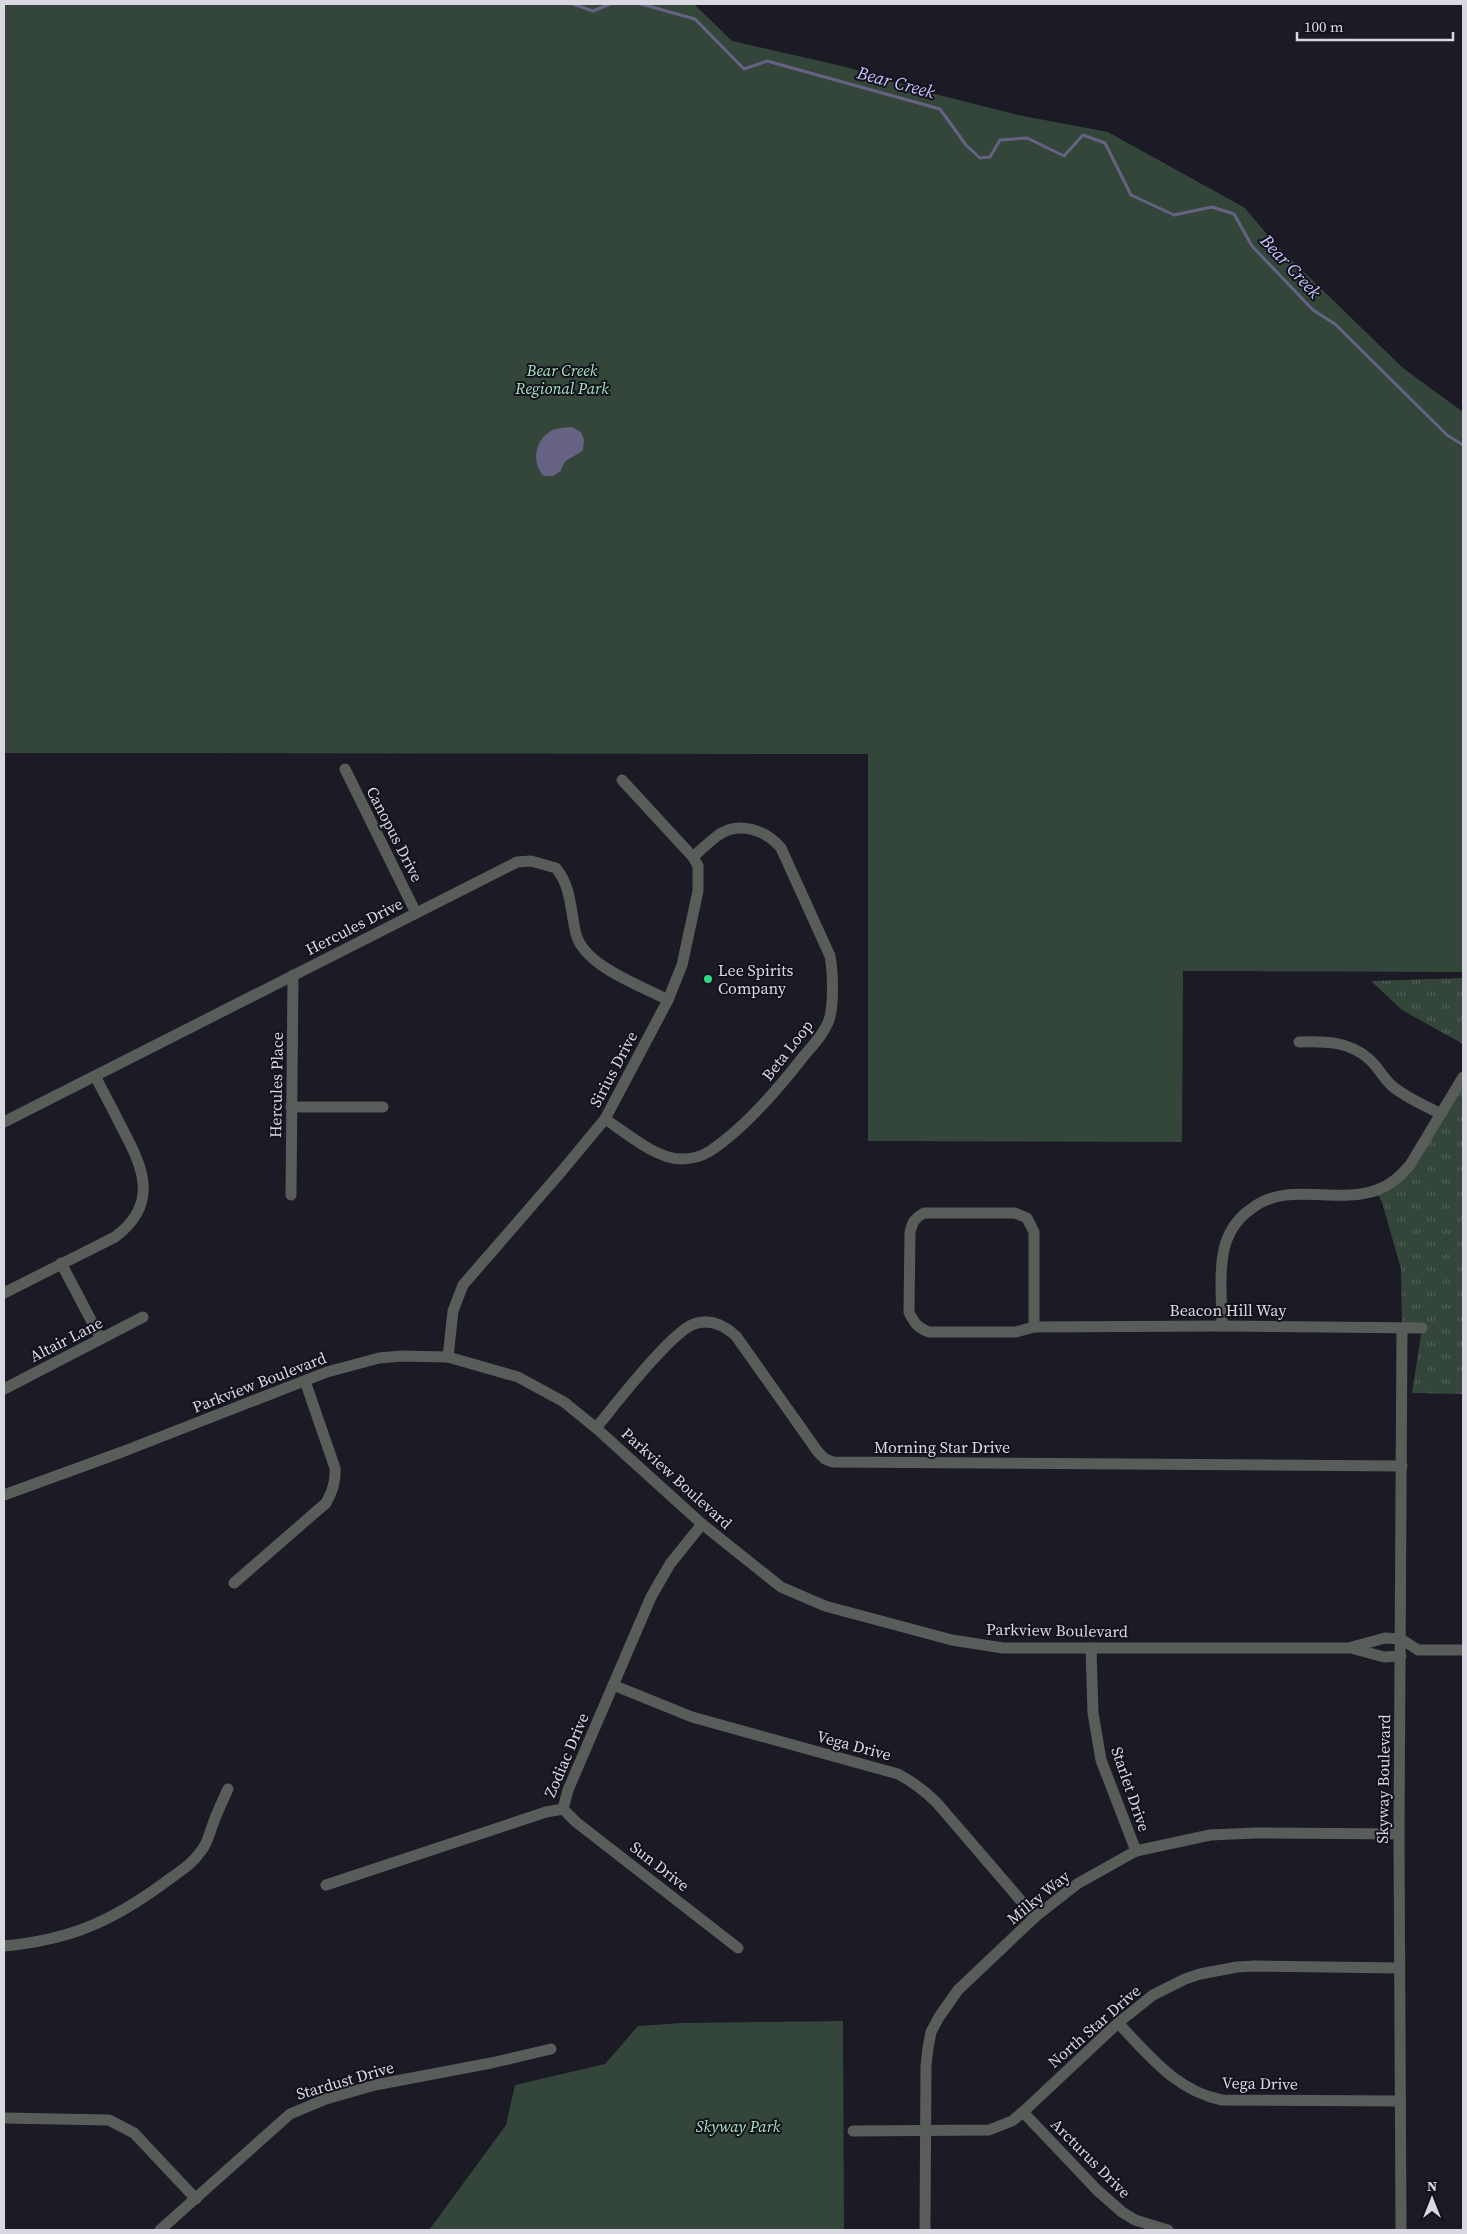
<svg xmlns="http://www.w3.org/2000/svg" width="1467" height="2234" viewBox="0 0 1467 2234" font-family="'Source Serif 4',serif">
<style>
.grass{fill:url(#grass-tufts)}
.park{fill:#334639}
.water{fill:#666283}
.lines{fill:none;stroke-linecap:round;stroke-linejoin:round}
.stream{stroke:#666283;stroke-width:3}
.minor{stroke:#585d59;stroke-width:11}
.poi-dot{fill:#2cd884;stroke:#12111c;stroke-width:2}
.labels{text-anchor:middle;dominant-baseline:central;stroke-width:4;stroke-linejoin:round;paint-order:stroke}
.park-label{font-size:16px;font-style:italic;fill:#a7e3bc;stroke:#12111c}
.street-label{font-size:16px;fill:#d9d8e0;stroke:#12111c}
.poi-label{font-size:16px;fill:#d9d8e0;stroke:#12111c;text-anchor:start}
.water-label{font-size:18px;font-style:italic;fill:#c9c3fe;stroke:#12111c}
</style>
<defs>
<pattern id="grass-tufts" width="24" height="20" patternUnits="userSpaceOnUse" patternTransform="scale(1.25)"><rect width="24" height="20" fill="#334639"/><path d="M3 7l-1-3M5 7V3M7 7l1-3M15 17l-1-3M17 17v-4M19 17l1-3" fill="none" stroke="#506055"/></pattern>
</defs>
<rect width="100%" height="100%" fill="#1b1a25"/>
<g class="grass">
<polygon points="1463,978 1463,1044 1402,1010 1371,981"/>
<polygon points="1463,1079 1463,1394 1412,1393 1422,1328 1402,1328 1401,1269 1382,1202 1376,1191 1402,1175"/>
</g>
<g class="park">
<polygon points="4,4 694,4 732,41 846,67 935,94 1018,115 1108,132 1245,208 1276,245 1403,368 1463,412 1463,972 1183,971 1182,1142 868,1141 868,754 4,753"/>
<polygon points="843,2021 844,2230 429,2230 506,2125 515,2085 605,2064 638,2026 681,2023"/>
</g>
<path class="water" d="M 572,427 L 581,432 L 584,440 L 583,450 C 573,459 564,457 561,471 L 553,476 L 544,476 C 532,464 534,443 548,433 C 555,427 564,428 572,427 Z"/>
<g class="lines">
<g class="stream">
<polyline points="573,4 593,11 610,4"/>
<polyline points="641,4 695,19 744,69 767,61 940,109 966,145 980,158 990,157 1000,140 1027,138 1064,156 1083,135 1105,143 1131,195 1174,215 1212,207 1234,214 1252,246 1313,310 1335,324 1447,435 1463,445"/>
</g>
<g class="minor">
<polyline points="345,769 416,913"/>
<path d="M 1299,1042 C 1324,1041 1349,1041 1369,1059 C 1377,1066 1383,1077 1391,1085 C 1406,1098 1424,1105 1441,1114"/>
<polyline points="291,1107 383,1107"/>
<path d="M 605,1119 C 625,1132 656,1159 681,1159 C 691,1159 701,1157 710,1151 C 744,1129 778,1089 803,1057 C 812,1046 824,1034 829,1020 C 834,1005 833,971 830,956 L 781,848 C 766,830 738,820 717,836 C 709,842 701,850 693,857"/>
<path d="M 4,1122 L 517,862 L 531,861 L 556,868 C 572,888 570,910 576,934 C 584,966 640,985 668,1000"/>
<polyline points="291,1195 293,975"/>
<path d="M 924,1213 L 1015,1213 L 1027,1218 L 1034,1232 L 1034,1327 L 1016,1332 L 929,1332 C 918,1328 914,1323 909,1312 L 910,1233 C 912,1222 915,1218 924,1213 Z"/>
<polyline points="61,1263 101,1339"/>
<path d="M 4,1293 L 115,1237 C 159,1204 144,1169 122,1128 C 113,1110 104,1093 95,1076"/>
<path d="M 1222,1326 C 1222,1300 1218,1267 1226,1242 C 1231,1228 1239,1217 1251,1209 C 1288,1180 1336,1205 1377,1190 C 1391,1185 1401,1176 1410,1165 L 1463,1077"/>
<polyline points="1034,1327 1222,1326 1422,1328"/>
<polyline points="448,1357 453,1311 463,1285 561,1172 605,1119 668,1000 682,965 698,891 698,866 693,857 622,780"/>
<polyline points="4,1389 143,1317"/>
<path d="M 596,1428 C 615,1405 671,1332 694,1324 C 710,1318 724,1325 736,1336 L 818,1452 L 825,1459 L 833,1462 L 1402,1466"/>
<polyline points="4,1495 122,1452 327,1372 379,1358 402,1356 448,1357 518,1377 564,1402 596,1428 702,1524 781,1587 825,1606 952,1640 1003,1648 1351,1648 1384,1657 1401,1656"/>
<path d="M 234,1583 L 326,1503 C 333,1491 336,1481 335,1468 L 305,1381"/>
<polyline points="1352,1647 1385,1638 1401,1639 1418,1650 1463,1650"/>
<polyline points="1091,1648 1093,1713 1101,1760 1136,1851"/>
<path d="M 613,1685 L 692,1717 L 898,1774 C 913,1782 925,1791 937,1803 L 1035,1917"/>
<polyline points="563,1809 576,1822 738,1948"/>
<polyline points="326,1885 546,1812 563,1809 568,1790 651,1597 670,1564 702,1524"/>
<path d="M 4,1946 C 69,1940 111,1922 164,1883 C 177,1873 192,1865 201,1851 C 208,1843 209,1834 213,1824 C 217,1812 223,1800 228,1789"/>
<path d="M 1118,2023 C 1149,2055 1176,2091 1222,2100 L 1400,2101"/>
<polyline points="1023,2112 1097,2190 1122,2212 1135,2220 1168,2230"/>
<polyline points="4,2118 109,2120 134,2133 196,2199"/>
<polyline points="853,2131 989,2130 1012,2121 1023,2112 1118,2023 1153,1995 1185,1979 1200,1974 1237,1967 1255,1966 1399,1968"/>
<polyline points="160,2230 290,2114 326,2099 375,2085 491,2063 551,2049"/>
<polyline points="925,2230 926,2066 928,2048 931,2032 939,2017 958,1990 1035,1917 1077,1884 1136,1851 1210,1835 1255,1833 1399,1834"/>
<polyline points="1401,2230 1399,1834 1402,1328"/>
</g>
</g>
<circle class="poi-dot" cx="708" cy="979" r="5"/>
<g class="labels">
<g class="park-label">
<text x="562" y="370">Bear Creek<tspan x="562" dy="18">Regional Park</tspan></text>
<text x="738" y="2126">Skyway Park</text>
</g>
<g class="street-label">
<text transform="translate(395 834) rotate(63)">Canopus Drive</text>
<text transform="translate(354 926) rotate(-27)">Hercules Drive</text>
<text transform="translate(787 1050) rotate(-52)">Beta Loop</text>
<text transform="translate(613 1069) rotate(-62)">Sirius Drive</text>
<text transform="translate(276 1085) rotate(-89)">Hercules Place</text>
<text x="1228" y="1310">Beacon Hill Way</text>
<text transform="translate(66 1339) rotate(-27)">Altair Lane</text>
<text transform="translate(259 1382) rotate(-21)">Parkview Boulevard</text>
<text x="942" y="1447">Morning Star Drive</text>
<text transform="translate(677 1478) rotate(42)">Parkview Boulevard</text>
<text transform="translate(1057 1630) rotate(1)">Parkview Boulevard</text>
<text transform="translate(854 1745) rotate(15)">Vega Drive</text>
<text transform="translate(566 1755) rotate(-67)">Zodiac Drive</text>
<text transform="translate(1383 1779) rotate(-89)">Skyway Boulevard</text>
<text transform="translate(1131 1789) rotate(71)">Starlet Drive</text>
<text transform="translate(660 1866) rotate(38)">Sun Drive</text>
<text transform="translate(1038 1897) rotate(-39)">Milky Way</text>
<text transform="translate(1094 2026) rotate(-41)">North Star Drive</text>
<text transform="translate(345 2080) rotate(-16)">Stardust Drive</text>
<text transform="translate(1260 2083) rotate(1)">Vega Drive</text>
<text transform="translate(1091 2158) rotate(45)">Arcturus Drive</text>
</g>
<g class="poi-label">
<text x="718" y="970">Lee Spirits<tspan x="718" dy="18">Company</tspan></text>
</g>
<g class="water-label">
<text transform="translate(896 82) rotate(15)">Bear Creek</text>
<text transform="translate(1291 266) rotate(47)">Bear Creek</text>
</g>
</g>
<rect width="1467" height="2234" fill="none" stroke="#d9d8e0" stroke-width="10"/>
<g transform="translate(1432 2199)" stroke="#12111c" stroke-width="4" paint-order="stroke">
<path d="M0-4L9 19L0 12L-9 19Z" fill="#d9d8e0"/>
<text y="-8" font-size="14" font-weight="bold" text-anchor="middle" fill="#d9d8e0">N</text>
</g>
<path d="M1297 32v8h156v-8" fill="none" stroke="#d9d8e0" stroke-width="2.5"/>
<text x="1304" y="32" font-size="15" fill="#d9d8e0" stroke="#12111c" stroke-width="4" paint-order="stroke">100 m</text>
</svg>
